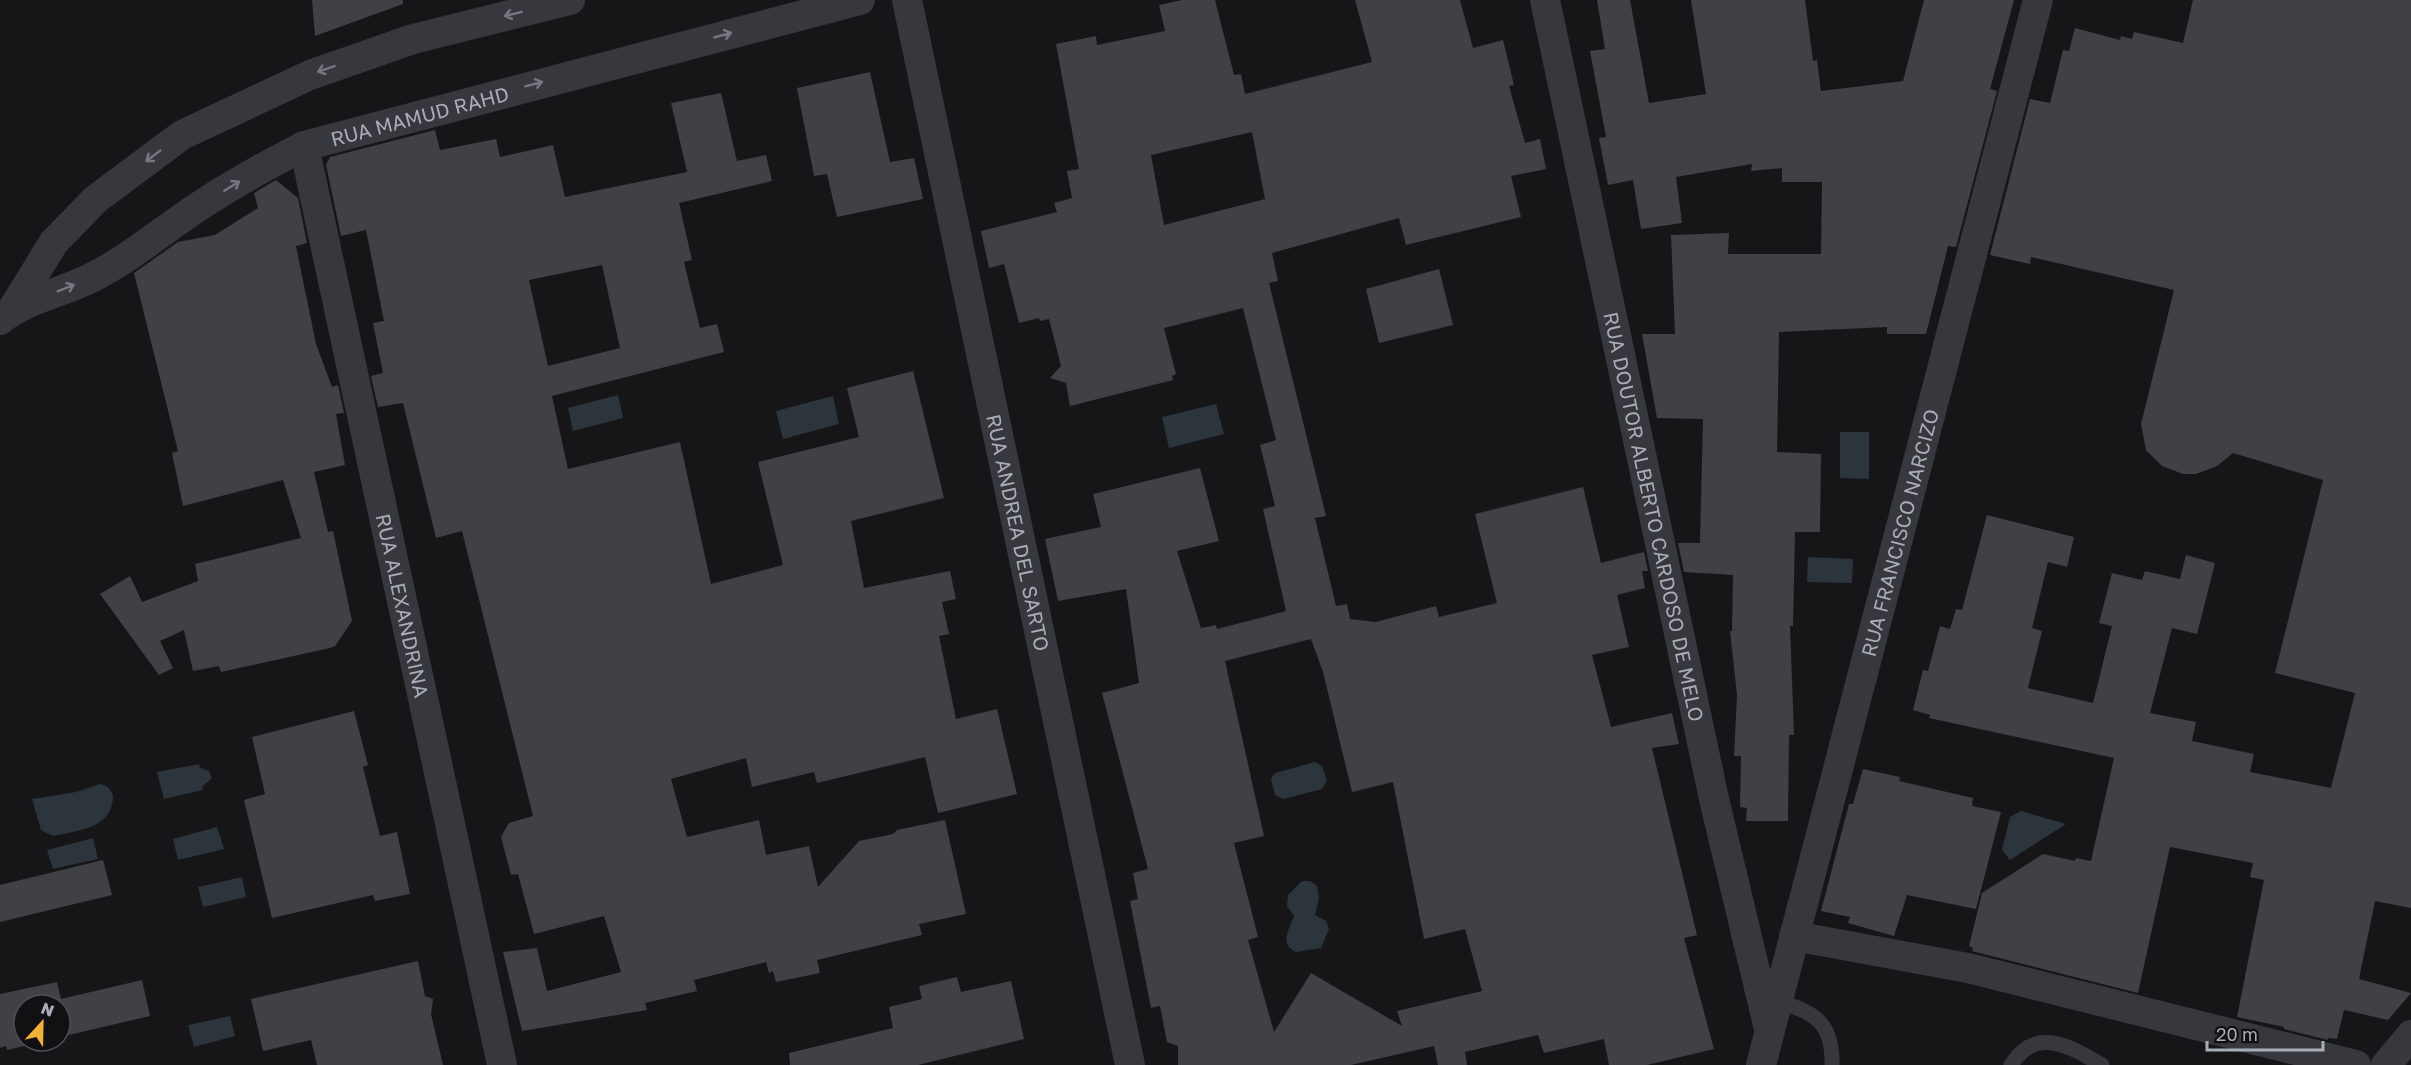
<svg xmlns="http://www.w3.org/2000/svg" width="2411" height="1065" viewBox="0 0 2411 1065" font-family="'Golos Text',sans-serif">
<style>
.water{fill:#2c353c}
.building{fill:#404145;fill-rule:evenodd}
.lines{fill:none;stroke-linecap:round;stroke-linejoin:round}
.service{stroke:#37383d;stroke-width:15}
.minor{stroke:#37383d;stroke-width:30}
.oneway{stroke:#757881}
.labels{text-anchor:middle;dominant-baseline:central;stroke-width:5;stroke-linejoin:round;paint-order:stroke}
.street-label{font-size:20px;fill:#a8adb8;stroke:#111113}
</style>
<rect width="100%" height="100%" fill="#161618"/>
<g class="water">
<polygon points="618,395 623,418 573,431 568,408"/>
<polygon points="833,396 839,424 783,439 776,411"/>
<polygon points="1216,404 1224,434 1169,448 1162,417"/>
<polygon points="1840,432 1869,432 1869,479 1840,478"/>
<polygon points="1808,557 1853,559 1852,583 1807,582"/>
<polygon points="1315,762 1322,766 1327,781 1322,789 1283,799 1275,795 1271,779 1275,773"/>
<polygon points="199,764 200,768 209,771 212,778 202,787 203,790 164,799 157,772"/>
<path d="M 100,784 L 108,787 L 113,795 C 113,829 79,830 53,836 L 41,830 L 32,799 L 76,792 Z"/>
<polygon points="2021,811 2066,824 2010,860 2002,850 2010,817"/>
<polygon points="217,827 224,849 178,860 173,839"/>
<polygon points="93,838 98,859 53,869 47,850"/>
<polygon points="242,877 246,897 203,907 198,887"/>
<path d="M 1302,881 L 1310,881 L 1317,886 L 1319,898 L 1315,915 L 1326,921 L 1329,929 L 1321,948 L 1296,952 C 1278,943 1290,929 1294,916 L 1287,906 L 1288,895 Z"/>
<polygon points="230,1016 235,1036 194,1047 188,1025"/>
</g>
<g class="building">
<polygon points="312,0 403,0 403,4 315,36"/>
<path d="M 1182,0 L 1215,0 L 1234,75 L 1241,74 L 1245,94 L 1372,62 L 1355,0 L 1460,0 L 1473,48 L 1503,40 L 1514,85 L 1509,86 L 1525,143 L 1540,139 L 1546,169 L 1511,176 L 1521,217 L 1406,245 L 1399,218 L 1272,253 L 1278,281 L 1269,283 L 1326,516 L 1315,518 L 1336,606 L 1347,604 L 1350,619 L 1376,622 L 1436,606 L 1439,617 L 1497,603 L 1475,514 L 1583,487 L 1601,563 L 1644,552 L 1648,571 L 1642,571 L 1645,588 L 1617,595 L 1629,647 L 1592,655 L 1611,727 L 1672,713 L 1679,744 L 1652,748 L 1697,935 L 1684,938 L 1714,1049 L 1647,1065 L 1609,1065 L 1604,1039 L 1544,1053 L 1538,1035 L 1465,1052 L 1467,1065 L 1438,1065 L 1434,1046 L 1351,1065 L 1178,1065 L 1178,1046 L 1167,1042 L 1160,1006 L 1151,1008 L 1130,901 L 1138,899 L 1133,873 L 1148,869 L 1102,693 L 1139,683 L 1126,589 L 1058,601 L 1045,539 L 1101,527 L 1093,494 L 1200,468 L 1219,541 L 1177,551 L 1201,628 L 1216,625 L 1217,629 L 1286,611 L 1263,509 L 1275,506 L 1260,445 L 1276,440 L 1243,308 L 1164,328 L 1176,374 L 1172,376 L 1173,380 L 1070,406 L 1066,383 L 1050,378 L 1061,366 L 1049,319 L 1040,321 L 1039,318 L 1019,323 L 1004,264 L 989,268 L 981,231 L 1057,212 L 1054,203 L 1072,198 L 1067,171 L 1079,169 L 1056,44 L 1096,36 L 1097,45 L 1165,31 L 1159,5 ZM 1252,132 L 1265,199 L 1164,225 L 1151,155 ZM 1311,639 L 1323,672 L 1352,792 L 1393,782 L 1424,939 L 1465,929 L 1482,991 L 1397,1011 L 1402,1026 L 1311,973 L 1274,1032 L 1248,940 L 1258,937 L 1234,843 L 1264,836 L 1225,661 Z"/>
<polygon points="1597,0 1630,0 1649,103 1706,94 1691,0 1805,0 1813,61 1817,60 1821,91 1903,81 1924,0 2014,0 1990,89 1997,91 1956,247 1948,246 1926,334 1887,334 1887,327 1779,332 1777,452 1821,454 1820,532 1795,532 1793,626 1790,626 1794,735 1789,735 1788,821 1746,821 1747,808 1740,807 1741,756 1734,756 1737,695 1730,631 1732,631 1733,575 1684,572 1678,543 1700,543 1703,419 1657,418 1642,334 1675,334 1671,235 1729,233 1728,254 1821,254 1822,182 1782,182 1782,168 1751,171 1752,164 1676,177 1682,223 1641,229 1633,180 1608,185 1599,138 1606,137 1590,51 1605,49"/>
<polygon points="2193,0 2411,0 2411,908 2375,901 2359,979 2411,993 2388,1020 2344,1010 2337,1039 2328,1038 2328,1040 2284,1029 2284,1027 2237,1017 2264,880 2250,877 2253,863 2170,847 2138,993 1972,951 1973,948 1969,946 1982,893 2043,854 2075,861 2076,858 2091,861 2114,758 1929,718 1930,715 1913,710 1923,670 1928,671 1940,626 1950,629 1956,609 1962,610 1987,515 2074,537 2067,567 2048,562 2032,628 2042,631 2028,688 2093,703 2112,626 2099,623 2112,573 2142,580 2145,571 2180,579 2186,555 2215,563 2197,634 2172,628 2150,713 2196,722 2192,741 2254,754 2250,772 2331,788 2355,693 2275,673 2323,480 2233,453 2217,466 2196,474 2183,474 2162,466 2146,450 2141,424 2174,290 2031,257 2030,264 1990,255 2030,99 2050,103 2063,50 2069,51 2075,28 2120,40 2121,36 2132,39 2134,32 2183,43"/>
<polygon points="870,72 890,162 914,158 923,199 837,217 827,174 814,176 797,88"/>
<path d="M 721,93 L 737,161 L 766,155 L 772,181 L 679,203 L 692,260 L 684,262 L 700,328 L 717,324 L 724,352 L 552,396 L 568,469 L 680,442 L 711,584 L 783,565 L 758,462 L 859,437 L 847,388 L 913,371 L 944,498 L 851,521 L 864,588 L 950,571 L 956,599 L 942,602 L 949,634 L 939,636 L 956,719 L 997,709 L 1017,794 L 938,813 L 925,757 L 817,783 L 814,772 L 752,787 L 746,758 L 671,779 L 687,837 L 759,820 L 766,855 L 809,846 L 818,887 L 859,841 L 893,834 L 897,830 L 945,820 L 966,914 L 919,924 L 922,935 L 817,960 L 820,973 L 776,982 L 773,971 L 769,973 L 766,962 L 694,980 L 697,991 L 645,1003 L 647,1010 L 522,1031 L 503,952 L 537,948 L 547,991 L 621,972 L 604,916 L 534,934 L 518,874 L 511,875 L 501,837 L 509,823 L 533,816 L 462,531 L 436,538 L 403,403 L 378,407 L 371,376 L 383,373 L 373,323 L 384,321 L 366,230 L 341,236 L 326,165 L 330,157 L 435,130 L 440,150 L 496,139 L 500,157 L 553,145 L 565,197 L 687,172 L 671,103 ZM 602,265 L 620,348 L 548,366 L 529,280 Z"/>
<polygon points="276,180 298,198 307,243 296,246 316,344 332,387 338,385 344,413 336,414 345,465 314,472 328,532 333,531 352,621 335,646 330,648 221,672 219,666 193,671 184,630 160,641 173,668 159,675 100,594 130,576 142,602 198,581 195,564 301,538 283,480 183,506 172,453 178,451 134,273 178,242 215,235 258,208 254,193"/>
<polygon points="1439,269 1453,325 1379,343 1366,289"/>
<polygon points="354,711 368,765 363,767 380,836 397,832 410,894 375,901 373,895 272,918 244,800 265,794 252,737"/>
<polygon points="1863,769 1900,777 1899,781 1973,798 1972,806 2001,812 1976,909 1907,895 1894,936 1848,923 1850,917 1821,911 1849,804 1853,804"/>
<polygon points="103,860 112,895 0,922 0,885"/>
<polygon points="418,961 425,996 433,999 431,1014 443,1065 317,1065 311,1040 263,1051 251,999"/>
<polygon points="957,977 961,992 1011,981 1024,1039 918,1065 790,1065 789,1053 893,1028 889,1007 922,999 919,986"/>
<polygon points="142,980 150,1016 60,1037 60,1005 24,1005 24,1041 45,1041 7,1050 6,1046 0,1048 0,994 57,982 61,999"/>
</g>
<g class="lines">
<g class="service">
<path d="M 1777,1001 C 1814,1012 1833,1022 1832,1065"/>
<path d="M 2011,1065 C 2036,1025 2071,1047 2102,1065"/>
</g>
<g class="minor">
<path id="s1" d="M 907,0 L 1130,1065"/>
<path id="s2" d="M 1545,0 L 1714,799 L 1768,1025"/>
<path id="s3" d="M 304,146 L 502,1065"/>
<polyline points="12,310 54,242 96,199 182,135 310,75 413,39 570,0"/>
<path id="s4" d="M 0,320 C 26,299 61,293 91,278 C 131,258 164,229 201,205 C 234,183 269,164 304,146 L 860,0"/>
<polyline points="1794,936 1968,968 2356,1065"/>
<path id="s5" d="M 1761,1065 L 2038,0"/>
<polyline points="2386,1065 2411,1035"/>
</g>
</g>
<defs><path id="oneway-shaft" d="M-6 0H5M1.5-3L5.5 0L1.5 3" fill="none" stroke-width="1.6" stroke-linecap="round" stroke-linejoin="round" transform="scale(1.5)"/></defs>
<g class="oneway">
<use href="#oneway-shaft" transform="translate(513 14) rotate(166)"/>
<use href="#oneway-shaft" transform="translate(723 35) rotate(-15)"/>
<use href="#oneway-shaft" transform="translate(326 69) rotate(161)"/>
<use href="#oneway-shaft" transform="translate(534 84) rotate(-15)"/>
<use href="#oneway-shaft" transform="translate(153 156) rotate(143)"/>
<use href="#oneway-shaft" transform="translate(232 186) rotate(-32)"/>
<use href="#oneway-shaft" transform="translate(66 288) rotate(-22)"/>
</g>
<g class="labels">
<g class="street-label">
<text stroke="none"><textPath href="#s4" startOffset="471">RUA MAMUD RAHD</textPath></text>
<text stroke="none"><textPath href="#s2" startOffset="528">RUA DOUTOR ALBERTO CARDOSO DE MELO</textPath></text>
<text stroke="none"><textPath href="#s1" startOffset="544">RUA ANDREA DEL SARTO</textPath></text>
<text stroke="none"><textPath href="#s5" startOffset="550">RUA FRANCISCO NARCIZO</textPath></text>
<text stroke="none"><textPath href="#s3" startOffset="470">RUA ALEXANDRINA</textPath></text>
</g>
</g>
<g transform="translate(42 1023) rotate(22)"><circle r="28" fill="#111113" stroke="#4d4f55" stroke-width="1.5"/>
<path d="M0-4.5L10 22L0 15L-10 22Z" fill="#f2b134"/>
<text y="-9" font-size="16" font-weight="bold" text-anchor="middle" fill="#a8adb8">N</text>
</g>
<path d="M2207 1041v9h116v-9" fill="none" stroke="#a8adb8" stroke-width="3"/>
<text x="2216" y="1041" font-size="18" fill="#a8adb8" stroke="#111113" stroke-width="4.5" paint-order="stroke">20 m</text>
</svg>
